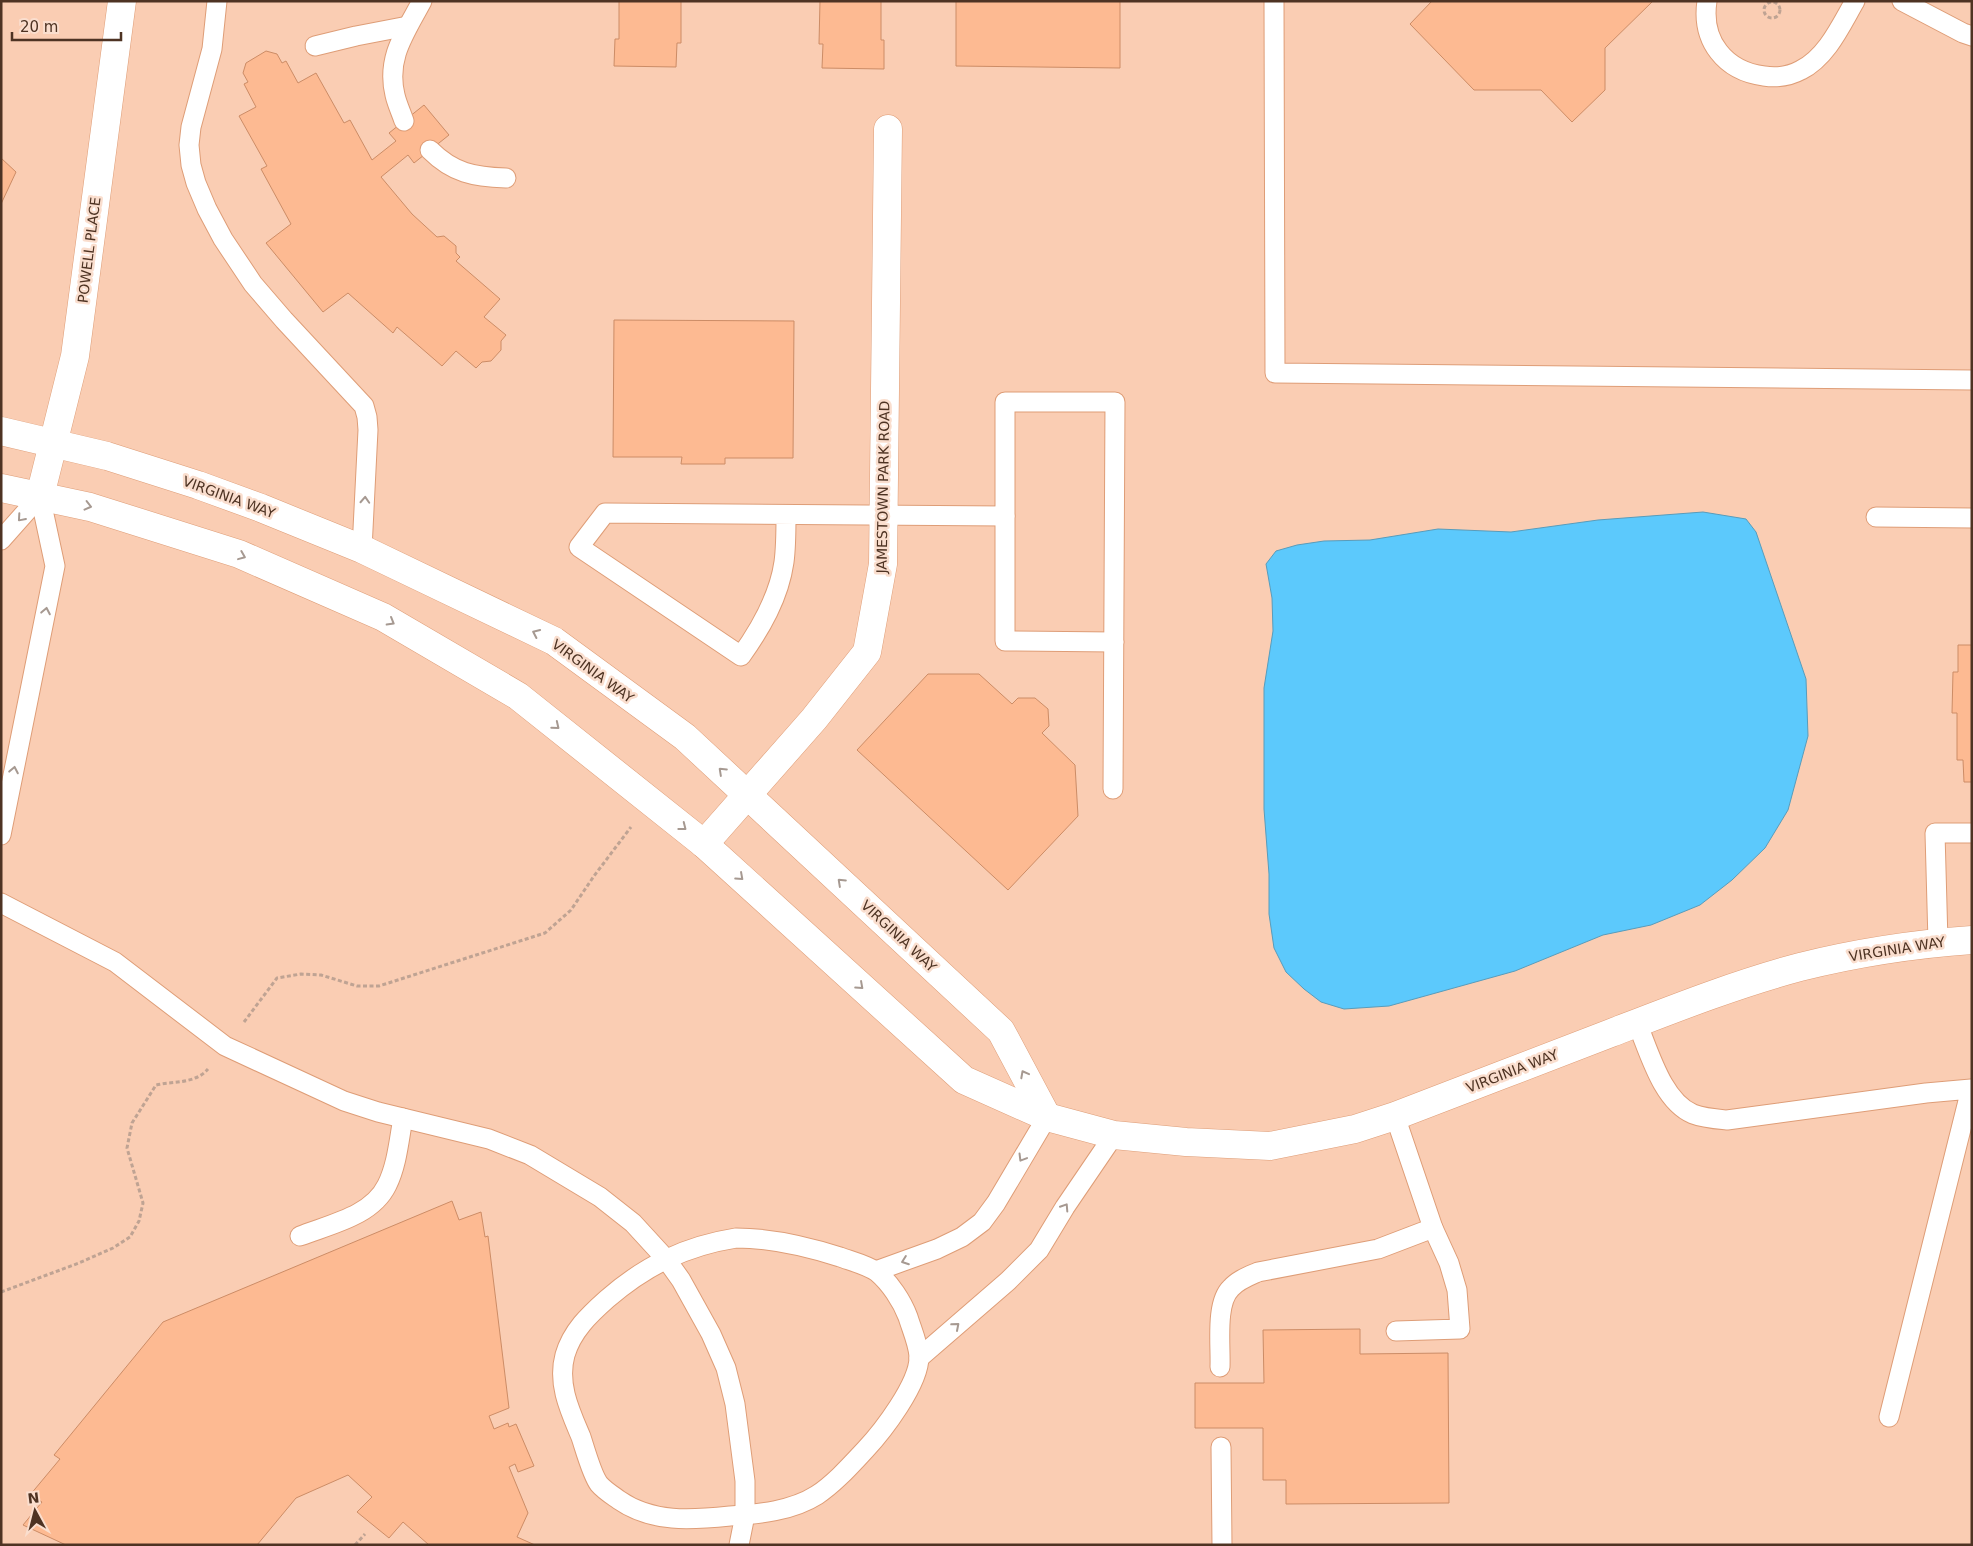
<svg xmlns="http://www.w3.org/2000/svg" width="1973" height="1546" viewBox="0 0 1973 1546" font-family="'DejaVu Sans',sans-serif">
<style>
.built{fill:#facdb3}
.water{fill:#5cc9fc;stroke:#589cbb}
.building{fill:#fdba92;stroke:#cc8c66}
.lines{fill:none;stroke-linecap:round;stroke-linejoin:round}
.lane-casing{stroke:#de9d77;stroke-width:21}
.street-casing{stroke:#de9d77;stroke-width:29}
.path{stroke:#bfa393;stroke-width:3;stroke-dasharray:4 2.5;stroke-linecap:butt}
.lane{stroke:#fff;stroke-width:19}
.street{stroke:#fff;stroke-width:28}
.oneway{stroke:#a69991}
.labels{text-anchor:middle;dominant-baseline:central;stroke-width:5;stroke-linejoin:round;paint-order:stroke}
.street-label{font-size:14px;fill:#4e3323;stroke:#fadece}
</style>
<rect width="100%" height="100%" fill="#fadece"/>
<rect class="built" x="1" y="1" width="1971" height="1544"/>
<polygon class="water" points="1703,512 1746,519 1756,532 1806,679 1808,736 1788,810 1765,848 1732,880 1700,905 1651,925 1603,935 1515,971 1389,1006 1344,1009 1321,1002 1304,989 1286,972 1274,948 1269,914 1269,874 1264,809 1264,688 1273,631 1272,598 1266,564 1276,551 1297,545 1324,541 1370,540 1438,529 1511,532 1598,520"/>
<g class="building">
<polygon points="619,1 681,1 681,43 677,43 676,67 614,66 615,39 619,39"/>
<polygon points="820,1 881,1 881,40 884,40 884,69 822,68 823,44 819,44"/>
<polygon points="956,1 1120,1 1120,68 956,66"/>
<polygon points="1432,1 1653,1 1605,48 1605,90 1572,122 1541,90 1474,90 1410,24"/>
<polygon points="266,51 277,54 282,63 286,61 298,83 316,73 344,123 350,120 372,160 396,141 389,133 424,105 449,135 414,163 408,155 381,177 412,214 437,237 444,236 456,246 456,253 460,257 456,261 500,299 484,317 506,335 501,341 501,350 491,361 482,362 476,368 456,351 442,366 397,327 393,333 348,293 323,312 266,243 291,224 261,169 267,166 239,116 256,107 244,84 248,82 243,73 246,63"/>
<polygon points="1,158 16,172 1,204"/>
<polygon points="614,320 794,321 793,458 725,458 725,464 681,464 682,457 613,457"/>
<polygon points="1958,645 1972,645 1972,782 1964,782 1963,760 1957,760 1957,713 1952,713 1953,672 1958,672"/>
<polygon points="928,674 979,674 1012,704 1018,698 1035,698 1048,709 1049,726 1042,733 1075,765 1078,816 1008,890 857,750"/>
<polygon points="452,1201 459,1220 481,1212 485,1237 488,1236 509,1408 489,1416 494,1429 508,1423 509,1427 516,1424 534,1466 518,1472 515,1464 509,1467 528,1513 517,1537 535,1545 429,1545 403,1522 389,1538 357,1512 372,1497 348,1475 296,1498 257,1545 66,1545 23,1525 42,1502 30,1495 60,1459 54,1455 163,1322"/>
<polygon points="1360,1329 1360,1354 1448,1353 1449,1503 1286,1504 1286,1480 1263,1480 1263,1428 1195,1428 1195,1383 1264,1383 1263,1330"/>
</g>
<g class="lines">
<g class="lane-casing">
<g id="lane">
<polyline points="217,1 212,49 191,127 189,145 191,165 196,183 207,209 223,239 253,284 284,320 364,406 367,417 368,430 362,549"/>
<polyline points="1274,1 1275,373 1972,380"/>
<path d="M 1707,1 C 1701,41 1725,71 1764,76 C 1777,78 1790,76 1801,70 C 1827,57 1841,25 1855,1"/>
<polyline points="1902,1 1963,33 1972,36"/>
<polyline points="315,46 356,36 408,26"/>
<path d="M 404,121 C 401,112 397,104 395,95 C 386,58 405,33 422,1"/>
<path d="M 430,150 C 453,173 474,177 506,178"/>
<path d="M 786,516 C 786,531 786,547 784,562 C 779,597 761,628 741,656 L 579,547 L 605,513 L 1005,516 L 1005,402 L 1115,402 L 1113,789"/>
<polyline points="1005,516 1005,641 1114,642"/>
<polyline points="1876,517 1972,518"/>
<polyline points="1,540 40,496"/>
<polyline points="1,835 55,566 40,496"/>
<polyline points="1,903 115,962 225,1046 344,1101 378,1112 489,1139 530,1155 600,1197 633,1223 666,1259 681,1280 711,1334 726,1368 735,1404 745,1481 745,1515 739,1545"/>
<polyline points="1938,942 1935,833 1972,833"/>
<path d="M 1637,1023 C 1649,1051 1662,1101 1693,1114 C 1703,1118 1716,1119 1727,1120 L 1926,1093 L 1971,1089 L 1889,1417"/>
<path d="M 300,1236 C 331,1224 372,1216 387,1185 C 397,1165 399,1140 403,1118"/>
<path d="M 736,1238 C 772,1238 806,1246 840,1257 C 851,1261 867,1265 877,1272 C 890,1283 902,1301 908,1317 C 912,1330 918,1343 919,1356 C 920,1383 882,1432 865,1450 C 850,1466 835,1483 817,1495 C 792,1511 759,1514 730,1516 C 691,1520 652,1523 619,1500 C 612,1495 604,1490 599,1484 C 592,1475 585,1449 581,1437 C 570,1411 557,1384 565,1355 C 572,1331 589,1315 607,1299 C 645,1266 685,1246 736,1238 Z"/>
<polyline points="876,1271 937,1249 962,1237 982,1222 996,1203 1047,1117"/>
<polyline points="1396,1331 1460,1329 1457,1290 1449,1263 1433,1228"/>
<polyline points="919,1358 1008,1281 1039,1250 1065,1207 1114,1135"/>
<path d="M 1220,1367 C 1221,1346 1215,1303 1231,1288 C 1238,1280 1249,1276 1258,1272 L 1378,1249 L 1433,1228 L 1395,1116"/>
<polyline points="1221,1447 1222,1545"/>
</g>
</g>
<g class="street-casing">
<g id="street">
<polyline points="1,431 107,456 198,485 261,508 362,549 554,641 685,737 1001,1031 1047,1117"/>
<path d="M 1,488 L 90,507 L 239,554 L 383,617 L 518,696 L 704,844 L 964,1080 L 1047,1117 L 1114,1135 L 1186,1142 L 1270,1146 L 1355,1129 L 1395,1116 C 1467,1088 1539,1061 1611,1033 C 1673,1009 1736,984 1800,967 C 1856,953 1914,944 1972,940"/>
<polyline points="40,496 75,356 122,1"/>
<polyline points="704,844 814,719 867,652 883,564 888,129"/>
</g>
</g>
<g class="path">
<circle cx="1772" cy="10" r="8"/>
<polyline points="244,1022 277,978 301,974 321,975 357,986 379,986 545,933 571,910 594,876 631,827"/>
<path d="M 1,1292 L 79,1263 L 113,1248 L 130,1237 L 139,1221 L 143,1203 L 127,1148 L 132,1123 L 156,1085 C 174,1081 195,1084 208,1069"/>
<polyline points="355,1545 365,1534"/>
</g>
<use href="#lane" class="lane"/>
<use href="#street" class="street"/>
</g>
<defs><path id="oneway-chevron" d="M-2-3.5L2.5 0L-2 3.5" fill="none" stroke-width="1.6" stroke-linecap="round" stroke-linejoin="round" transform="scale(1.25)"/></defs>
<g class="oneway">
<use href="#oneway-chevron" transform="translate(365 500) rotate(-87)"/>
<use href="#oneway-chevron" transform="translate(88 506) rotate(14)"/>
<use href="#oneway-chevron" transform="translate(21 518) rotate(131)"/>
<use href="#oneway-chevron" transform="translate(242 556) rotate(22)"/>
<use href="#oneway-chevron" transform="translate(46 611) rotate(-79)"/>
<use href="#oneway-chevron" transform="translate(391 622) rotate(30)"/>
<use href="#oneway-chevron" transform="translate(536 633) rotate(-155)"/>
<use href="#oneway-chevron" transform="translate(556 726) rotate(39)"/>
<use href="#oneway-chevron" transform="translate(14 770) rotate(-79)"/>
<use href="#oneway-chevron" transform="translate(722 771) rotate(-137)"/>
<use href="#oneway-chevron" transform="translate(683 827) rotate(38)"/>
<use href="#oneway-chevron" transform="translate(740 877) rotate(42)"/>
<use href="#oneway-chevron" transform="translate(841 882) rotate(-137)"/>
<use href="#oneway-chevron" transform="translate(860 986) rotate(42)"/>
<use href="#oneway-chevron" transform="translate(1024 1074) rotate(-118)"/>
<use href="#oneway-chevron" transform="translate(1022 1158) rotate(121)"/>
<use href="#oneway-chevron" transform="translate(1065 1207) rotate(-57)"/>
<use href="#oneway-chevron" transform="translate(905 1261) rotate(160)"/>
<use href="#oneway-chevron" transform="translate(956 1326) rotate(-41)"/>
</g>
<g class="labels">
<g class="street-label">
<text transform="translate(89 250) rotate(-83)">POWELL PLACE</text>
<text transform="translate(883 487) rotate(-89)">JAMESTOWN PARK ROAD</text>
<text transform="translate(229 497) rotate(20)">VIRGINIA WAY</text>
<text transform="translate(593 671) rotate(36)">VIRGINIA WAY</text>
<text transform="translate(899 936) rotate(43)">VIRGINIA WAY</text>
<text transform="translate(1897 949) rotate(-9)">VIRGINIA WAY</text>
<text transform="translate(1512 1071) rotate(-21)">VIRGINIA WAY</text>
</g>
</g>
<rect width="1973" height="1546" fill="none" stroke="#4e3323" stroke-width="5"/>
<g transform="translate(35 1511) rotate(353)" stroke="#fadece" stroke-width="4" paint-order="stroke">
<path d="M0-4L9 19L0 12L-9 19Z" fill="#4e3323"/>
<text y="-8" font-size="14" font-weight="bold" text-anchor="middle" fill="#4e3323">N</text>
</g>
<path d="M12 32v8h109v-8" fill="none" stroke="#4e3323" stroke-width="2.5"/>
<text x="20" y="32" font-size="15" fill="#4e3323" stroke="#fadece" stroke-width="4" paint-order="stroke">20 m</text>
</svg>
